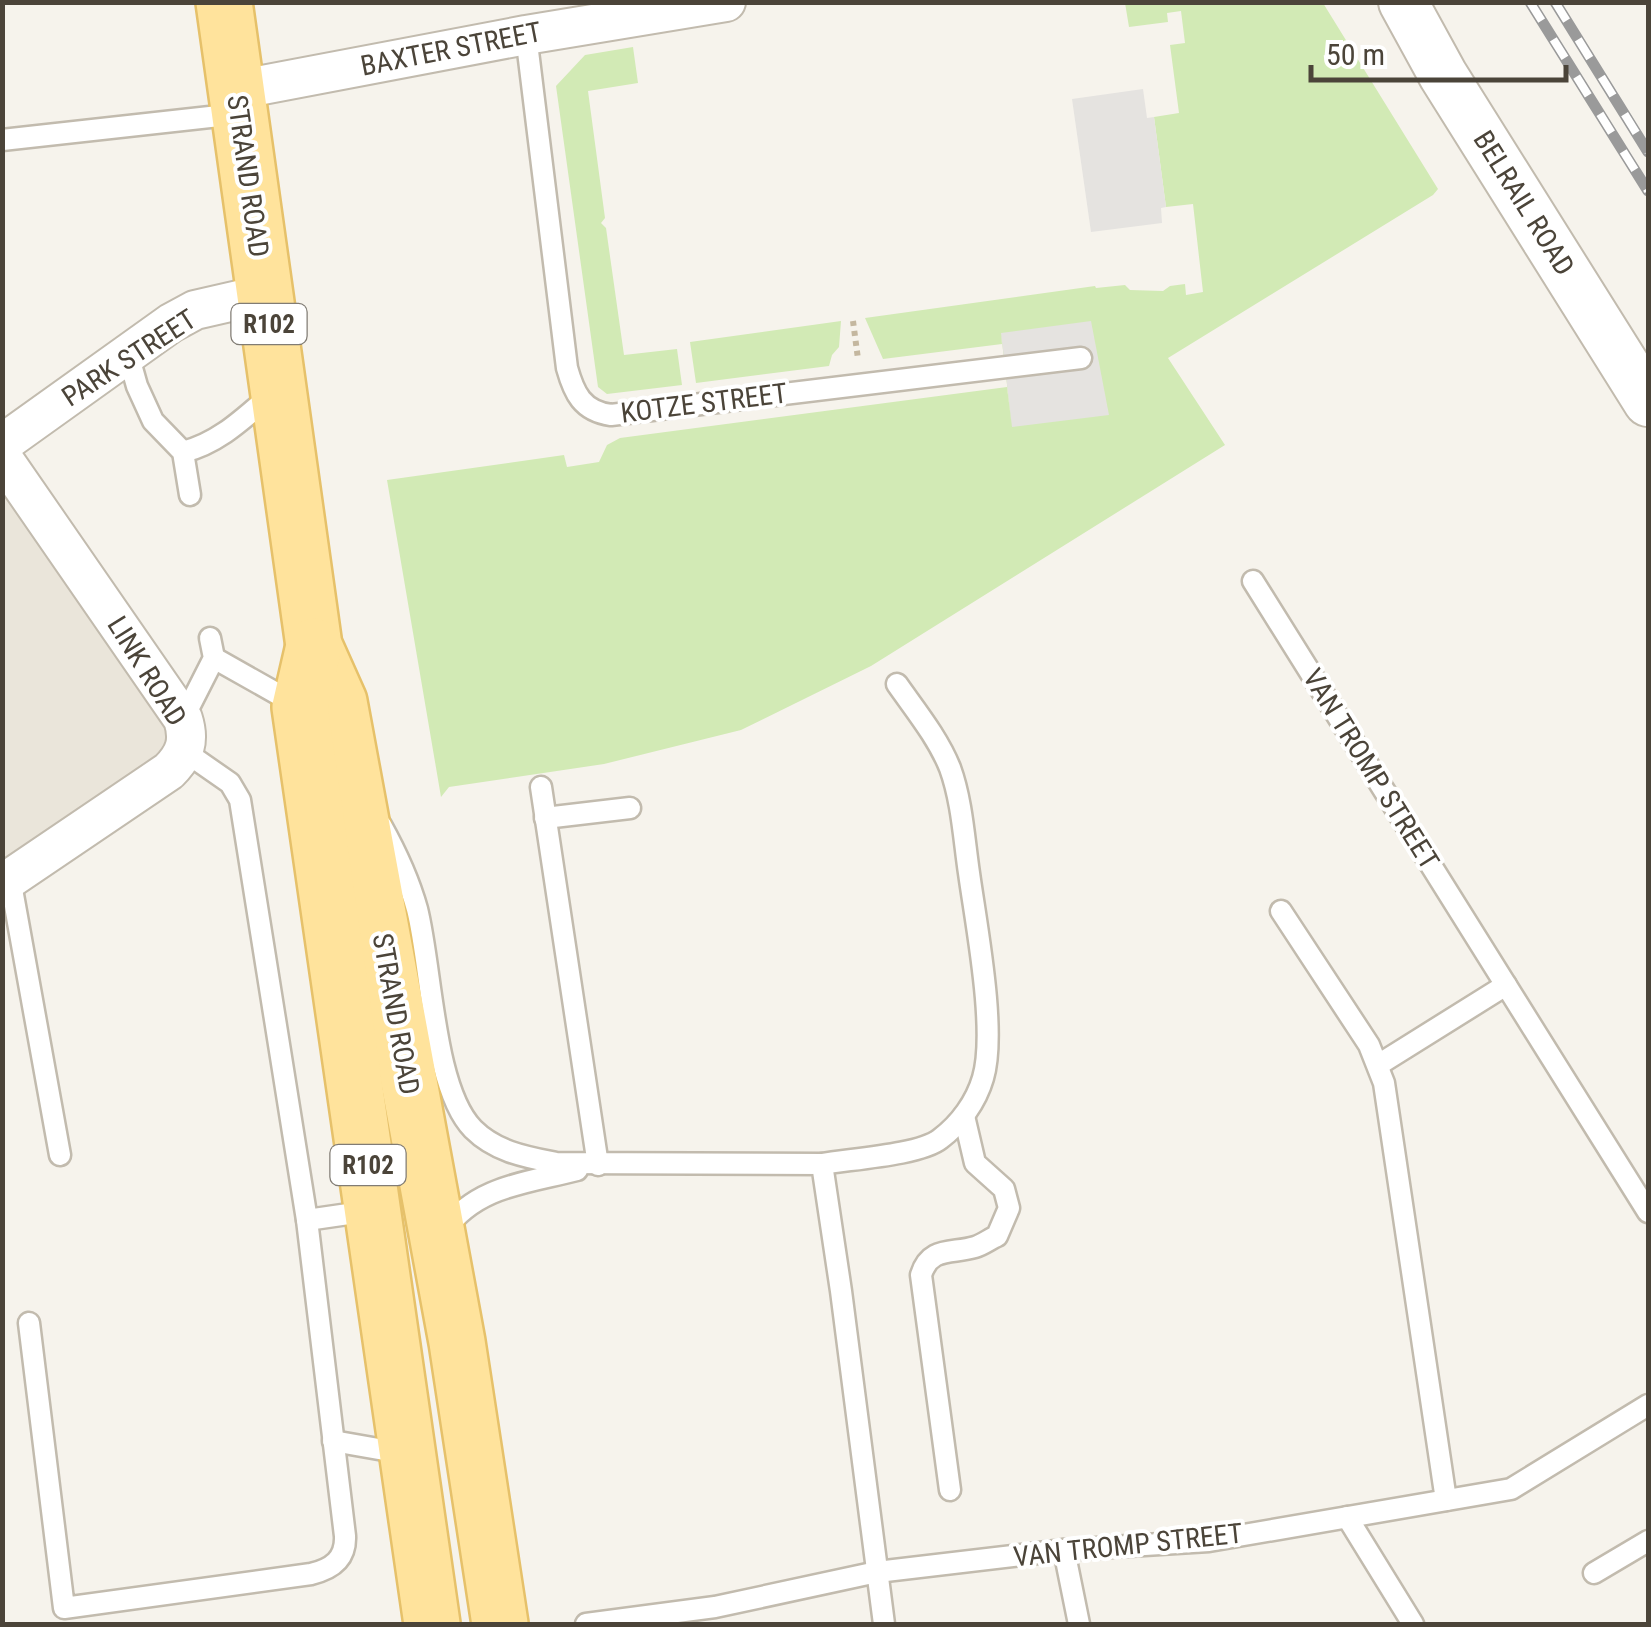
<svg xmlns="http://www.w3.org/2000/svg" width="1651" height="1627" viewBox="0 0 1651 1627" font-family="'Roboto Condensed',sans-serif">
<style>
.residential{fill:#eae5da}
.green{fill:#d2eab5}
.parking{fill:#e5e3e0}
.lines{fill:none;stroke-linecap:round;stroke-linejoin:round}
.service-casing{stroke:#c2bbae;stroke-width:25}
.minor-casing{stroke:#c2bbae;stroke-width:42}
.tertiary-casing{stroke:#c2bbae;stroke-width:52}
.primary-casing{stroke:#e6c16a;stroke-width:60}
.path{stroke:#c4b79f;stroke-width:6;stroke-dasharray:5 5;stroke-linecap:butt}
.service{stroke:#fff;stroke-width:20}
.minor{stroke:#fff;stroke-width:38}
.tertiary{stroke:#fff;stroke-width:48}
.primary{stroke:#ffe39c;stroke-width:55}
.rail-casing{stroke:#9a9a9a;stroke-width:11}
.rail{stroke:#fff;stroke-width:8;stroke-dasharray:22;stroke-linecap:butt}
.labels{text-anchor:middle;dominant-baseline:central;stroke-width:8;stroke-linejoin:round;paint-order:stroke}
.shield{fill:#fff;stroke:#817c74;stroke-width:2.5}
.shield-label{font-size:25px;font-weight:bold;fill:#4b4439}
.street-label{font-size:28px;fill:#4b4439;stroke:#fff}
</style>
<rect width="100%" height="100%" fill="#f6f3ec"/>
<polygon class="residential" points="2,459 184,742 2,885"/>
<g class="green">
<polygon points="1125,3 1323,3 1438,189 1433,195 1168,358 1225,445 871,666 741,730 604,764 449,787 441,797 387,480 564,455 567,467 599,462 607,445 620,438 1007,387 1012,427 1001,333 1002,344 883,359 865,318 1095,286 1096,288 1125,285 1130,290 1163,291 1170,286 1185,284 1186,295 1203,292 1193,204 1166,207 1154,117 1179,113 1170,45 1185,43 1181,11 1167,13 1168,22 1129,27"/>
<polygon points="633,47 638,83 588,91 605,218 601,223 606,228 624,355 677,349 682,385 607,394 598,387 556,86 585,55"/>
<polygon points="841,321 839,347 832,355 829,366 696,383 690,342"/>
</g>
<g class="parking">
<polygon points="1143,89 1147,118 1154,117 1166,207 1161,208 1162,223 1091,232 1072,99"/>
<polygon points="1091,321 1109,415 1012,427 1001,333"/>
</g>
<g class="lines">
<g class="service-casing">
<g id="service">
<path d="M 526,35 L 567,368 C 574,393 582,411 611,415 L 1081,358"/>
<polyline points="2,140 237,114"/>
<polyline points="128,354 137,386 153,421 183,452 190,495"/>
<path d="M 183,452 C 219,443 244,418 272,394"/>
<polyline points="1253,581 1648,1212"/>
<polyline points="214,658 299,706"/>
<polyline points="183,719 214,658 210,638"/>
<polyline points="541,787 598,1165"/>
<polyline points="545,818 630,808"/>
<path d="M 381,825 C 396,852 409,880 417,909 C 432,968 433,1088 473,1129 C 496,1152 526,1157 556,1163 L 822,1164 L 841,1291 L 884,1624"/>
<polyline points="10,878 60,1155"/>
<polyline points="1281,911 1369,1045 1384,1083 1446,1500"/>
<polyline points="1378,1065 1506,985"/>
<path d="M 822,1164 C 850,1159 920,1155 940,1139 C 960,1124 976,1102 983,1078 C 997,1031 976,924 969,873 C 964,839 962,801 950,768 C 938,738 916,711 897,684"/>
<polyline points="307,1220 369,1211"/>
<path d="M 444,1231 C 476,1186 526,1183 577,1170"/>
<path d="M 29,1323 L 64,1608 L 311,1574 C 332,1569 346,1559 345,1536 L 307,1220 L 240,800 L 230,783 L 184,751"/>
<polyline points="333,1441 407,1454"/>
<path d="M 950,1490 L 921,1275 C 930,1246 952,1254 975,1247 C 982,1245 990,1239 997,1236 L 1009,1208 L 1004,1189 L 975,1163 L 964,1116"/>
<polyline points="1347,1517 1413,1624"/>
<polyline points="1064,1550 1079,1624"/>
<polyline points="1594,1573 1648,1541"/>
<polyline points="586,1624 715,1607 877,1572 1064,1550 1209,1541 1511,1489 1648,1405"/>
</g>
</g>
<g class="minor-casing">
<g id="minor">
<polyline points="236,90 526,35 726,2"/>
<polyline points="2,444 171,323 195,310 265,294"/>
<path d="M 2,457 L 183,719 C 190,741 185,755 169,771 L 2,884"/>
</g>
</g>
<g class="tertiary-casing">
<polyline id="tertiary" points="1403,2 1443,75 1648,402"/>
</g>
<g class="primary-casing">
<g id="primary">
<polyline points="224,2 314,646 339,702 457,1342 500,1624"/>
<polyline points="314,646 300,707 432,1624"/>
</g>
</g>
<polyline class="path" points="853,321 858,359"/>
<use href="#service" class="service"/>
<use href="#minor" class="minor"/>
<use href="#tertiary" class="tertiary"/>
<use href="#primary" class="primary"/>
<g class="rail-casing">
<g id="rail">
<polyline points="1530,2 1648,191"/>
<polyline points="1555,2 1648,152"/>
</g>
</g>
<use href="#rail" class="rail"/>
</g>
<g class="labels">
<g class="shield">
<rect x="231.5" y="304" width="75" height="40" rx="8"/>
<rect x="330.5" y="1145" width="75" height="40" rx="8"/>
</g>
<g class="shield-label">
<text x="269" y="324">R102</text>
<text x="368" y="1165">R102</text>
</g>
<g class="street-label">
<text transform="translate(451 49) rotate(-11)">BAXTER STREET</text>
<text transform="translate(248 176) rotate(82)">STRAND ROAD</text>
<text transform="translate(1524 203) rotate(58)">BELRAIL ROAD</text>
<text transform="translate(129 358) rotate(-33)">PARK STREET</text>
<text transform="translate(704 403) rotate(-7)">KOTZE STREET</text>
<text transform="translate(147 671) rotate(58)">LINK ROAD</text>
<text transform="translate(1371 769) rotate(58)">VAN TROMP STREET</text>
<text transform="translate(396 1014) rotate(80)">STRAND ROAD</text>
<text transform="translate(1128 1545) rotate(-6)">VAN TROMP STREET</text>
</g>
</g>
<rect width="1651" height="1627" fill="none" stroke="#4b4439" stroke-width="10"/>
<path d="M1311 65v15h255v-15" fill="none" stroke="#4b4439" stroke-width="5"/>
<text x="1326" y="65" font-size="30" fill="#4b4439" stroke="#ffffff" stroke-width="8" paint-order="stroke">50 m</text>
</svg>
